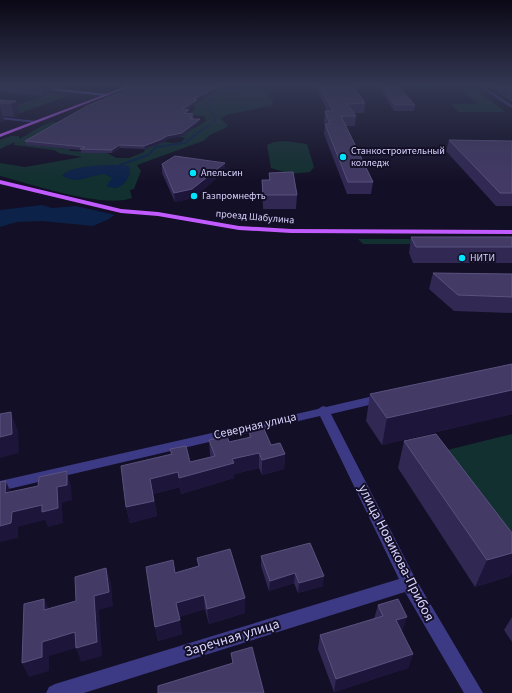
<svg xmlns="http://www.w3.org/2000/svg" width="512" height="693" viewBox="0 0 512 693" font-family="'Source Sans 3',sans-serif">
<style>
.green{fill:#12302f}
.water{fill:#0c2248}
.lines{fill:none;stroke-linecap:round;stroke-linejoin:round}
.stream-far1{stroke:#0c2248;stroke-width:1.5}
.stream{stroke:#0c2248;stroke-width:2}
.minor{fill:#3d3a85;fill-rule:evenodd}
.secondary{fill:#6f6bff;fill-rule:evenodd}
.primary{fill:#c25bff;fill-rule:evenodd}
.wall{fill:#312854}
.shaded-wall{fill:#1d163a}
.building{fill:#433a66;stroke:#5a527e}
.poi-dot{fill:#00e5ff;stroke:#130f26;stroke-width:1.5}
.labels{text-anchor:middle;dominant-baseline:central;stroke-width:4;stroke-linejoin:round;paint-order:stroke}
.far-poi-label{font-size:10px;fill:#d9d4ff;stroke:#130f26;text-anchor:start}
.far-street-label{font-size:10px;fill:#d9d4ff;stroke:#130f26}
.street-label{font-size:12px;fill:#d9d4ff;stroke:#130f26}
.near-street-label{font-size:14px;fill:#d9d4ff;stroke:#130f26}
</style>
<rect width="100%" height="100%" fill="#130f26"/>
<g class="green">
<path d="M 226,85 L 255,85 L 255,87 L 278,89 L 276,92 L 268,92 L 266,94 L 269,94 L 269,97 L 273,100 L 272,106 L 229,114 L 221,119 L 228,125 L 227,127 L 210,135 L 203,141 L 137,165 L 141,171 L 134,189 L 130,190 L 132,198 C 104,209 31,184 0,176 L 0,163 L 25,167 L 82,157 L 59,153 L 54,150 L 14,145 L 15,142 L 0,149 L 0,140 L 11,136 L 19,136 L 19,139 C 34,132 46,118 64,123 L 29,145 L 69,149 L 70,151 L 107,153 L 117,158 L 129,158 L 144,152 L 145,149 L 150,145 L 166,142 L 173,143 L 182,142 L 185,138 L 179,137 L 206,121 L 204,116 L 188,115 L 196,108 L 193,106 L 195,104 Z"/>
<polygon points="373,85 469,85 471,86 438,87 441,89"/>
<polygon points="460,89 475,89 505,112 458,112 451,104 478,104"/>
<polygon points="8,90 55,93 67,96 21,113 0,111 50,94"/>
<polygon points="285,141 307,144 314,167 310,172 290,174 271,168 267,145 274,142"/>
<polygon points="358,239 439,239 442,244 363,244"/>
<polygon points="512,434 512,545 439,452"/>
</g>
<g class="water">
<path d="M 120,165 L 129,166 C 132,175 126,184 117,188 L 107,187 L 107,185 L 112,178 L 105,174 C 89,175 80,185 62,176 C 68,165 107,165 120,165 Z"/>
<polygon points="42,205 52,208 76,206 115,215 107,220 93,226 42,221 17,222 0,227 0,210"/>
</g>
<g class="lines">
<polyline class="stream-far1" points="199,132 214,122 215,116 206,104 220,94 239,85"/>
<polyline class="stream" points="120,165 148,155 156,147 185,143 200,131"/>
<g class="minor">
<polygon points="477,85 481,85 512,105 512,108"/>
<polygon points="0,117 37,121 39,122 37,123 0,119"/>
<polygon points="382,394 386,395 388,398 386,401 331,414 415,578 483,693 464,693 405,592 84,693 46,693 49,687 55,684 399,579 320,416 0,491 0,481 318,409 323,406 326,407"/>
</g>
<polygon class="secondary" points="39,87 106,94 108,95 106,96 40,89"/>
<g class="primary">
<polygon points="130,85 134,85 0,137 0,134"/>
<polygon points="0,180 121,209 158,212 239,226 291,229 512,230 512,234 291,233 239,230 158,216 121,213 0,184"/>
</g>
</g>
<g class="wall">
<polygon points="0,85 76,85 64,89 52,88 53,93 43,96 0,92"/>
<polygon points="139,85 226,85 197,100 197,102 186,110 189,110 189,113 188,113 193,114 194,116 193,117 193,119 200,122 182,136 168,139 162,143 145,149 120,148 112,153 81,153 81,150 26,145 25,141"/>
<polygon points="316,85 352,85 365,103 364,113 354,113 356,116 355,126 346,126 373,182 371,194 347,194 324,134 325,124 324,121 325,111 327,111 316,87"/>
<polygon points="380,85 397,85 415,105 414,111 394,111 379,87"/>
<polygon points="487,85 512,85 512,102"/>
<polygon points="0,100 16,101 19,115 14,117 2,116 4,121 0,122"/>
<polygon points="449,140 512,141 512,206 496,206 446,151"/>
<polygon points="162,164 225,171 193,198 175,202 162,173"/>
<polygon points="269,173 297,195 296,209 263,209 262,180 269,180"/>
<polygon points="411,237 512,237 512,263 413,263 409,253"/>
<polygon points="433,273 512,274 512,313 454,311 429,289"/>
<polygon points="512,364 512,414 382,445 366,421 370,394"/>
<polygon points="249,432 271,445 285,454 284,469 262,475 259,468 234,474 234,478 181,494 180,487 153,494 157,516 130,523 126,507 171,455 170,449 190,462 211,457 210,455 209,440 229,442 249,438"/>
<polygon points="404,441 512,533 512,573 510,576 475,587 398,468"/>
<polygon points="261,556 323,586 298,593 294,583 269,591 261,566"/>
<polygon points="197,558 245,598 245,613 209,624 205,609 179,617 182,634 158,641 155,627 175,573 198,566"/>
<polygon points="378,605 402,632 413,654 408,668 334,692 318,649 320,635 374,619"/>
<polygon points="512,617 512,642 504,630"/>
</g>
<g class="shaded-wall">
<polygon points="41,85 52,85 53,93 43,96"/>
<polygon points="63,85 76,85 64,89"/>
<polygon points="222,85 226,85 197,100 197,102 182,112 182,109 193,99"/>
<polygon points="16,101 19,115 14,117 11,103"/>
<polygon points="0,107 4,121 0,122"/>
<polygon points="189,110 189,113 184,116 184,113"/>
<polygon points="200,119 200,122 182,136 168,139 162,143 145,149 144,146 167,136"/>
<polygon points="119,145 120,148 112,153 112,150"/>
<polygon points="225,163 225,171 193,198 175,202 174,193"/>
<polygon points="512,390 512,414 382,445 387,418"/>
<polygon points="11,412 18,431 19,453 0,458 0,437"/>
<polygon points="259,453 259,468 234,474 234,478 181,494 179,478 232,459"/>
<polygon points="285,454 284,469 262,475 262,460"/>
<polygon points="67,471 71,486 72,500 62,503 63,523 48,527 45,520 18,527 18,538 0,542 0,526 12,512 57,487"/>
<polygon points="178,472 180,487 153,494 150,479"/>
<polygon points="6,481 12,496 5,493"/>
<polygon points="154,501 157,516 130,523 126,507"/>
<polygon points="512,553 512,573 510,576 475,587 487,560"/>
<polygon points="106,568 111,583 113,606 99,610 102,656 81,662 76,648 49,656 49,671 29,677 22,663 42,642 75,632 94,596"/>
<polygon points="295,573 294,583 269,591 270,581"/>
<polygon points="324,576 323,586 298,593 299,583"/>
<polygon points="204,595 205,609 179,617 176,603"/>
<polygon points="245,598 245,613 209,624 207,609"/>
<polygon points="44,599 51,613 44,610"/>
<polygon points="407,617 402,632 396,620"/>
<polygon points="180,620 182,634 158,641 155,627"/>
<polygon points="413,654 408,668 334,692 336,679"/>
</g>
<g class="building">
<polygon points="139,85 222,85 193,99 197,100 182,109 189,110 184,113 193,114 189,117 193,117 191,119 200,119 182,133 167,136 162,139 144,146 119,145 112,150 80,149 85,147 25,141 87,106"/>
<polygon points="319,85 352,85 365,103 347,104 356,116 341,116 373,182 348,182 325,124 330,124 325,111 333,111"/>
<polygon points="382,85 397,85 415,105 395,105"/>
<polygon points="501,85 512,85 512,91"/>
<polygon points="0,100 16,101 11,103 0,103"/>
<polygon points="449,140 512,141 512,193 500,193"/>
<polygon points="175,156 225,163 192,189 174,193 162,164"/>
<polygon points="293,172 297,195 263,195 262,180 270,180 269,173"/>
<polygon points="411,237 512,237 512,247 416,247"/>
<polygon points="433,273 512,274 512,297 458,295"/>
<polygon points="512,364 512,390 387,418 370,394"/>
<polygon points="11,412 12,434 0,437 0,414"/>
<polygon points="264,429 271,445 280,443 285,454 262,460 259,453 232,459 234,463 179,478 178,472 150,479 154,501 126,507 121,466 172,454 170,449 186,446 190,462 215,456 209,440 227,436 229,442 251,437 249,432"/>
<polygon points="436,434 512,533 512,553 487,560 404,441"/>
<polygon points="67,471 67,485 57,487 58,508 42,512 42,505 12,512 11,523 0,526 0,482 6,481 5,493 38,486 39,477"/>
<polygon points="310,543 324,576 299,583 295,573 270,581 261,556"/>
<polygon points="230,549 245,598 207,609 204,595 176,603 180,620 155,627 146,567 173,560 175,573 199,566 197,558"/>
<polygon points="106,568 109,592 94,596 97,642 76,648 75,632 42,642 42,657 22,663 24,604 44,599 44,610 76,601 75,577"/>
<polygon points="398,599 407,617 396,620 413,654 336,679 320,635 383,616 378,605"/>
<polygon points="252,647 264,693 158,693 158,686 233,663 231,653"/>
</g>
<linearGradient id="sky" x2="0" y2="1"><stop stop-color="#0a0815"/><stop offset="0.47" stop-color="#333752"/><stop offset="1" stop-color="#333752" stop-opacity="0"/></linearGradient>
<rect width="512" height="182" fill="url(#sky)"/>
<g class="poi-dot">
<circle cx="343" cy="157" r="4"/>
<circle cx="193" cy="173" r="4"/>
<circle cx="194" cy="196" r="4"/>
<circle cx="462" cy="258" r="4"/>
</g>
<g class="labels">
<g class="far-poi-label">
<text x="351" y="151">Станкостроительный<tspan x="351" dy="12">колледж</tspan></text>
<text x="201" y="173">Апельсин</text>
<text x="202" y="196">Газпромнефть</text>
<text x="470" y="258">НИТИ</text>
</g>
<g class="far-street-label">
<text transform="translate(255 217) rotate(5)">проезд Шабулина</text>
</g>
<g class="street-label">
<text transform="translate(255 426) rotate(-13)">Северная улица</text>
</g>
<g class="near-street-label">
<text transform="translate(396 553) rotate(63)">улица Новикова-Прибоя</text>
<text transform="translate(232 638) rotate(-17)">Заречная улица</text>
</g>
</g>
</svg>
